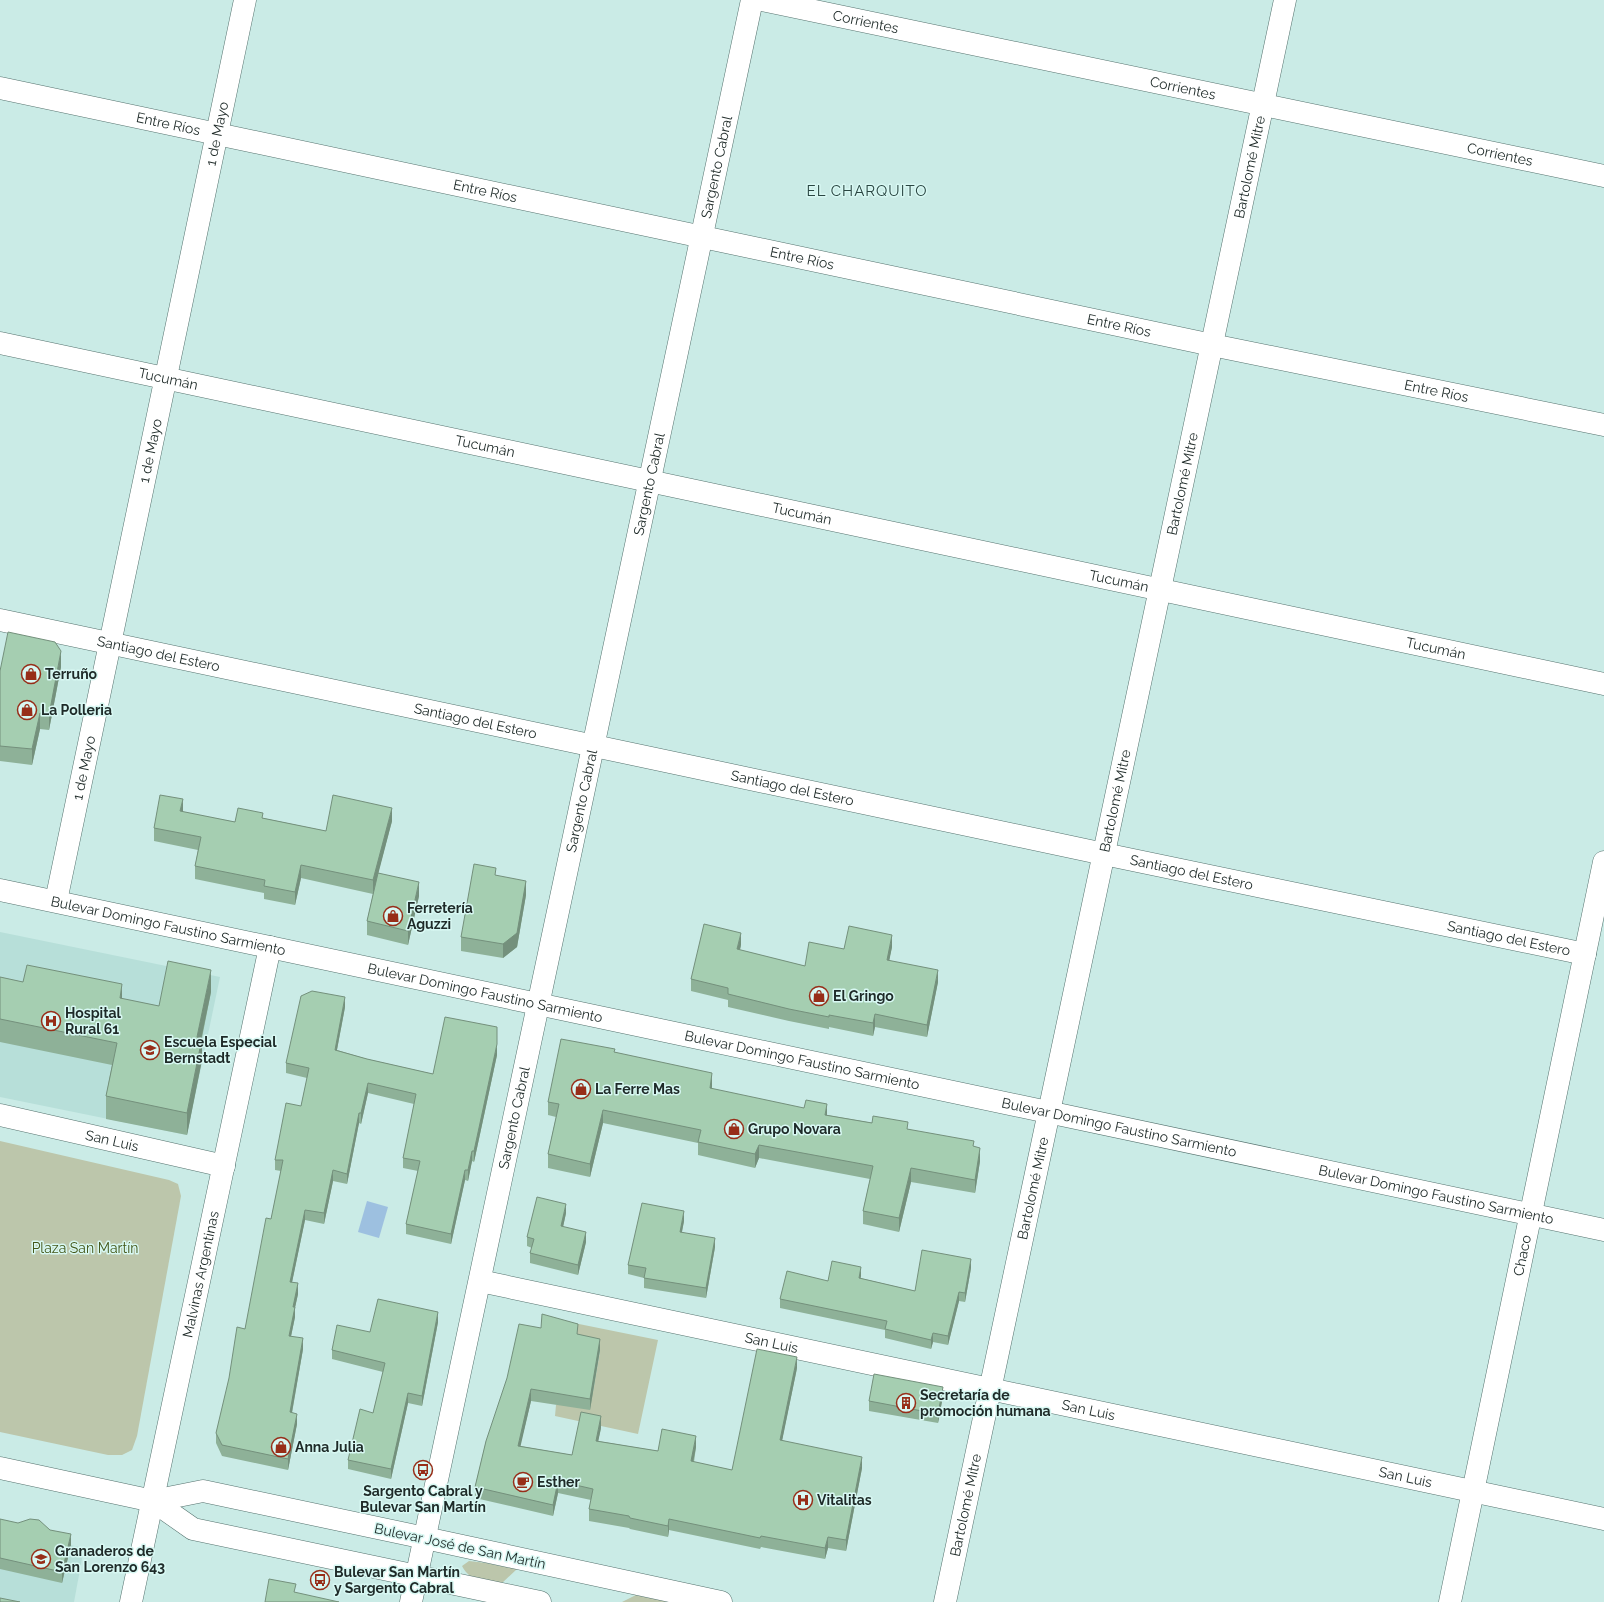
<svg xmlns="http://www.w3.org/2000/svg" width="1604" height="1602" viewBox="0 0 1604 1602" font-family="Raleway,sans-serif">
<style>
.built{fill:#b7dfd9}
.green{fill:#bcc6ab}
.water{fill:#9dc0e0}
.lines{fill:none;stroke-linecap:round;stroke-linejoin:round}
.minor-casing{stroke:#55726e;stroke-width:23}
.major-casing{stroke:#55726e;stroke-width:23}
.minor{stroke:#fff;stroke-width:22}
.major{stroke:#fff;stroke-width:22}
.wall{fill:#8eb198}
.shaded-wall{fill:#74907c}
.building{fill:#a5ceb1;stroke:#74907c}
.labels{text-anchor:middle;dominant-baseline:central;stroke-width:3;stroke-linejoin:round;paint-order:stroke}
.street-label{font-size:14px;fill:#1e2a28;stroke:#d8f8f3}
.poi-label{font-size:14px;font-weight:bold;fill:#1e2a28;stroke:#d8f8f3;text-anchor:start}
.park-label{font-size:14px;fill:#435618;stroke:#d8f8f3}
.neighbourhood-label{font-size:15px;letter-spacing:1px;fill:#294541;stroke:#d8f8f3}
</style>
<rect width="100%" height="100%" fill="#caebe6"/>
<g class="built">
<polygon points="0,932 220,977 187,1135 0,1097"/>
<polygon points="0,1530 84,1548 74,1602 0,1602"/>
</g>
<g class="green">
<polygon points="0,1141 169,1180 178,1184 181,1196 137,1436 132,1450 122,1455 108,1455 0,1432"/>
<polygon points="574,1323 658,1340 638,1434 555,1416 556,1405 593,1392 600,1351 577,1345"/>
<path d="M 469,1561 L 486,1563 L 517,1569 L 501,1584 C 485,1581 470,1582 462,1566 Z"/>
<polygon points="636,1595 669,1602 622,1602"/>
</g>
<polygon class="water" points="367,1201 388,1207 379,1238 358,1232"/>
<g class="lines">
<g class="minor-casing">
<g id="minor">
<path id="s1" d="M 762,0 L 1604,176"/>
<path id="s2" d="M 0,88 L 1212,345 L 1604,425"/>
<path id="s3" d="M 0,343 L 1604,684"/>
<path id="s4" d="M 0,620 L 1104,854 L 1585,954"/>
<path id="s5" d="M 0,890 L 1604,1230"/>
<path id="s6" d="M 56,901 L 245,0"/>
<path id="s7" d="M 0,1115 L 224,1166"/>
<path id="s8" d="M 480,1281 L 1604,1519"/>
<polyline points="425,1538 721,1602"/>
<polyline points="417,1576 540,1602"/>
<path id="s9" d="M 131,1602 L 270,947"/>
<path id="s10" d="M 945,1602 L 1285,0"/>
<path id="s11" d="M 1450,1602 L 1604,862"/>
</g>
</g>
<g class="major-casing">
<g id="major">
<polyline points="0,1468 153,1501 193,1529 417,1576"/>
<polyline points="153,1501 203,1491 425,1538"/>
<path id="s12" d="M 411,1602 L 752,0"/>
</g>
</g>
<use href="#minor" class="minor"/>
<use href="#major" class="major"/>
</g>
<g class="wall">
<polygon points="61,667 49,730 40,729 32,765 0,761 0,671"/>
<polygon points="183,812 235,822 263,818 326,831 392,821 378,873 419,896 408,945 367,935 367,921 373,894 301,878 295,905 264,899 264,893 195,879 195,866 198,850 154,841 154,828"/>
<polygon points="496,875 526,895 517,947 503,958 461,951 461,937"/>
<polygon points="741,945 740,950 805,966 844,949 892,947 889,960 938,982 927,1037 875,1027 873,1036 829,1027 829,1029 789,1021 728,1007 728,1000 691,991 691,979"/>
<polygon points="0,977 23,982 122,999 159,1006 211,992 202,1038 202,1060 187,1135 106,1119 106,1096 112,1065 0,1042"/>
<polygon points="345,1007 337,1050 367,1059 433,1074 497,1055 474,1162 472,1161 468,1181 465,1180 451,1244 406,1234 406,1224 418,1171 403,1168 403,1158 414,1104 368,1093 361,1124 359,1123 347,1184 333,1181 324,1224 305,1220 292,1282 298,1294 295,1307 295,1317 291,1336 303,1349 292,1413 297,1424 288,1470 222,1456 216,1443 216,1433 245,1329 271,1219 281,1171 275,1170 275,1160 301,1106 307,1078 286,1073 286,1063"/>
<polygon points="615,1052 712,1086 712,1089 827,1115 908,1129 974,1147 980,1161 975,1193 911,1182 899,1232 863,1224 863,1211 870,1179 759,1158 755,1168 698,1155 698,1143 603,1123 590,1177 548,1168 548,1154 556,1117 548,1115 548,1102"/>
<polygon points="566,1213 563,1227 586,1242 578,1275 530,1263 530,1253 532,1248 527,1246 527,1237"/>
<polygon points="684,1221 682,1232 715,1247 706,1298 644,1288 644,1278 628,1274 628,1265"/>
<polygon points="971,1268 965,1302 959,1301 948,1345 933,1342 931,1349 885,1338 885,1330 780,1308 780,1299 828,1281 861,1276 860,1278 915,1291"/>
<polygon points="438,1322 422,1406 408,1403 391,1479 348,1469 348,1460 373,1413 383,1372 332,1359 332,1350 370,1332"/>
<polygon points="578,1334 600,1350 590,1410 531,1401 520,1446 572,1455 601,1428 598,1441 658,1451 696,1447 694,1462 732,1470 797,1368 782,1440 862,1468 846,1551 828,1548 825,1559 761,1547 760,1549 669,1530 668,1537 630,1529 629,1528 589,1521 589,1509 591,1500 558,1493 553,1516 475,1498 475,1487 486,1441"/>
<polygon points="943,1396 938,1423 869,1411 869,1401"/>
<polygon points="0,1519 71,1545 62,1583 0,1569"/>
</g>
<g class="shaded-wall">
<polygon points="61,651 61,667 49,730 49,715"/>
<polygon points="40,713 40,729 32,765 32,749"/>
<polygon points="183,799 183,813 180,811"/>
<polygon points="392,808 392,821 373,894 373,880"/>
<polygon points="301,865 301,878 295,905 295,892"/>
<polygon points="526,881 526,895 517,947 503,958 503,944"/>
<polygon points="419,882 419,896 408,945 408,931"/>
<polygon points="741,933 741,945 737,961 737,949"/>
<polygon points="892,935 892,947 887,972 887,960"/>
<polygon points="211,970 211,992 197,1059 197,1037"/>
<polygon points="938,970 938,982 927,1037 927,1025"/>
<polygon points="122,984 122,1007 120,998"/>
<polygon points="345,997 345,1007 335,1060 335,1050"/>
<polygon points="875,1014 875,1027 873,1036 873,1023"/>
<polygon points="202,1038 202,1060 187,1135 187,1113"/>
<polygon points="497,1044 497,1055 474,1162 474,1151"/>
<polygon points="712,1073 712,1086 710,1102 710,1088"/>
<polygon points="368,1083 368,1093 361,1124 361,1113"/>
<polygon points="827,1104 827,1118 825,1115"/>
<polygon points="603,1110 603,1123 590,1177 590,1164"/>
<polygon points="359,1113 359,1123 347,1184 347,1174"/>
<polygon points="759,1145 759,1158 755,1168 755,1154"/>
<polygon points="980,1148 980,1161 975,1193 975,1180"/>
<polygon points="472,1151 472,1161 468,1181 468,1170"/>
<polygon points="911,1168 911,1182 899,1232 899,1218"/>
<polygon points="333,1170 333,1181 324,1224 324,1213"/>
<polygon points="465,1170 465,1180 451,1244 451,1234"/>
<polygon points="566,1204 566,1213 561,1236 561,1226"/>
<polygon points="305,1210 305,1220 290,1292 290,1282"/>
<polygon points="684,1211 684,1221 680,1241 680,1232"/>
<polygon points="586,1232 586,1242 578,1275 578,1265"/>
<polygon points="715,1238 715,1247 706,1298 706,1288"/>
<polygon points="971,1259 971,1268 965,1302 965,1293"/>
<polygon points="861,1267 861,1276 859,1287 859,1278"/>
<polygon points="298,1283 298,1294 293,1317 293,1307"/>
<polygon points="959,1292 959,1301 948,1345 948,1336"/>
<polygon points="295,1307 295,1317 289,1346 289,1336"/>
<polygon points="438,1312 438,1322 422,1406 422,1396"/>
<polygon points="933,1333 933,1342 931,1349 931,1340"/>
<polygon points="303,1338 303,1349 290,1423 290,1412"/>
<polygon points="600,1339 600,1350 590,1410 590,1399"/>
<polygon points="797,1357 797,1368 780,1451 780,1440"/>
<polygon points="943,1387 943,1396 938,1423 938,1414"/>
<polygon points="531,1389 531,1401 518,1457 518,1446"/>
<polygon points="408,1393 408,1403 391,1479 391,1469"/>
<polygon points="297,1414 297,1424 288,1470 288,1459"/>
<polygon points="601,1416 601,1428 596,1452 596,1441"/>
<polygon points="696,1436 696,1447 691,1473 691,1461"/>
<polygon points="862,1457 862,1468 846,1551 846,1540"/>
<polygon points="558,1481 558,1493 553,1516 553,1505"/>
<polygon points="669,1519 669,1530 668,1537 668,1526"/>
<polygon points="71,1534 71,1545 62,1583 62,1572"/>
<polygon points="828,1537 828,1548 825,1559 825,1548"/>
</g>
<g class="building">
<polygon points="8,632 55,642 61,651 49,715 40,713 32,749 0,746 0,671"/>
<polygon points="160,795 183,799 180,811 235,822 238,808 263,813 262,818 326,831 333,795 392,808 373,880 301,865 295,892 264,886 265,880 195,866 201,837 154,828"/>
<polygon points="474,864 496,868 495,875 526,881 517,933 503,944 461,937"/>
<polygon points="378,873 419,882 408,931 367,921"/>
<polygon points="704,924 741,933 737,949 805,966 809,942 844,949 849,926 892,935 887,960 938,970 927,1025 875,1014 873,1023 829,1015 829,1017 789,1009 728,994 728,988 691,979"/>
<polygon points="168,961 211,970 197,1037 202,1038 187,1113 106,1096 117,1043 0,1019 0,977 23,982 27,965 122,984 120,998 159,1006"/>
<polygon points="312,991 345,997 335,1050 367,1059 433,1074 445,1017 497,1027 497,1044 474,1151 472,1151 468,1170 465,1170 451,1234 406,1224 420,1161 403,1158 416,1094 368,1083 361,1113 359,1113 347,1174 333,1170 324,1213 305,1210 290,1282 298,1283 293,1307 295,1307 289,1336 303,1338 290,1412 297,1414 288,1459 222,1445 216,1433 229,1378 237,1327 245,1329 266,1218 271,1219 283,1160 275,1160 286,1103 301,1106 309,1068 286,1063 301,996"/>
<polygon points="561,1039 615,1049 614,1052 712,1073 710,1088 804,1108 806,1100 827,1104 825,1115 872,1123 873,1116 908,1122 907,1129 974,1141 973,1146 980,1148 975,1180 911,1168 899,1218 863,1211 873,1166 759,1145 755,1154 698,1142 701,1130 603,1110 590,1164 548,1154 559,1104 548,1102"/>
<polygon points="537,1197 566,1204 561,1226 586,1232 578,1265 530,1253 534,1239 527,1237"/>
<polygon points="642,1203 684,1211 680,1232 715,1238 706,1288 644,1278 646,1268 628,1265"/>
<polygon points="922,1250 971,1259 965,1293 959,1292 948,1336 933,1333 931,1340 885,1329 887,1321 780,1299 787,1271 828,1281 832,1261 861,1267 859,1278 915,1291"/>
<polygon points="378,1299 438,1312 422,1396 408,1393 391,1469 348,1460 360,1409 373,1413 385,1363 332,1350 337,1325 370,1332"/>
<polygon points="542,1314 578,1324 577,1334 600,1339 590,1399 531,1389 518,1446 572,1455 581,1412 601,1416 596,1441 658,1451 662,1429 696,1436 691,1461 732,1470 757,1349 797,1357 780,1440 862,1457 846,1540 828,1537 825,1548 761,1536 760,1538 669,1519 668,1526 630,1518 629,1516 589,1509 593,1489 558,1481 553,1505 475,1487 486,1441 507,1378 519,1324 541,1328"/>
<polygon points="874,1374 943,1387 938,1414 869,1401"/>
<polygon points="0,1519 18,1523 30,1519 39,1520 50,1530 71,1534 62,1572 0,1558"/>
<polygon points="269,1579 296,1584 294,1592 339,1602 265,1602"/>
<polygon points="0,1598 20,1602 0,1602"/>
</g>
<defs>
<g id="shop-ring" transform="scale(1)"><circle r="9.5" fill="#d8f8f3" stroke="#972e19" stroke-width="1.5"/><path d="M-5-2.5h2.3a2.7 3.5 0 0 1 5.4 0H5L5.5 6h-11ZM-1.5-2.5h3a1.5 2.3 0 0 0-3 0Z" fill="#972e19"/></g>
<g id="hospital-ring" transform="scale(1)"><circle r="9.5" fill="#d8f8f3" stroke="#972e19" stroke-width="1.5"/><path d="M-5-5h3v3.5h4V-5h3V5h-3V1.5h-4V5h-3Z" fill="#972e19"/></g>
<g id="school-ring" transform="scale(1)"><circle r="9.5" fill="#d8f8f3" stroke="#972e19" stroke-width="1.5"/><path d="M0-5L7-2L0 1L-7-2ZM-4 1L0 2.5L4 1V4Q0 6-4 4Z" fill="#972e19"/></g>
<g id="building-ring" transform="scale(1)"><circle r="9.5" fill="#d8f8f3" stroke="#972e19" stroke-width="1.5"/><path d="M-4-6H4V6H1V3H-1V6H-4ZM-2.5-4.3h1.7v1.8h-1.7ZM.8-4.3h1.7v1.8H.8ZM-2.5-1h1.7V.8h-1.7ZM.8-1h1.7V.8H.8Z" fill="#972e19"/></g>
<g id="bus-ring" transform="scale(1)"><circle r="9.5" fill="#d8f8f3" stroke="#972e19" stroke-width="1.5"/><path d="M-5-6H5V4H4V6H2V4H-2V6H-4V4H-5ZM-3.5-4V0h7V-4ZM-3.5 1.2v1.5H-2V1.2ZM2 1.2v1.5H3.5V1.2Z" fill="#972e19"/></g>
<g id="cafe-ring" transform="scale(1)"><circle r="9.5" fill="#d8f8f3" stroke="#972e19" stroke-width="1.5"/><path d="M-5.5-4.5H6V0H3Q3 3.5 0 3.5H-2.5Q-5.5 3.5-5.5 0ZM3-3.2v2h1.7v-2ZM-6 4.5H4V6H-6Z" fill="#972e19"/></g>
</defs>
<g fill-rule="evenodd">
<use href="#shop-ring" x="31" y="674"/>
<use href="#shop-ring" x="27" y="710"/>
<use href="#shop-ring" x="393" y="916"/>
<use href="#shop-ring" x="819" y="996"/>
<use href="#hospital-ring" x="51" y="1021"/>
<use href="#school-ring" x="150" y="1050"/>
<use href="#shop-ring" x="581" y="1089"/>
<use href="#shop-ring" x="734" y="1129"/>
<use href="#building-ring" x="906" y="1403"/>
<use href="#shop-ring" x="281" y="1447"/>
<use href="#bus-ring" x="423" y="1470"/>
<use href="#cafe-ring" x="523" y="1482"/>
<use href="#hospital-ring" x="803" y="1500"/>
<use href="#school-ring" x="41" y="1559"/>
<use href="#bus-ring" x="320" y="1580"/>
</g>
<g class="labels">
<g class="street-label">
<text stroke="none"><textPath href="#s1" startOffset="106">Corrientes</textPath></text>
<text stroke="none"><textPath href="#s1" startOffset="430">Corrientes</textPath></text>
<text stroke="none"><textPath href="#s2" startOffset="172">Entre Ríos</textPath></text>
<text stroke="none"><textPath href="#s6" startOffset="784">1 de Mayo</textPath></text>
<text stroke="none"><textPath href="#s1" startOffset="754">Corrientes</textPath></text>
<text stroke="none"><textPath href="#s12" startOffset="1467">Sargento Cabral</textPath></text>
<text stroke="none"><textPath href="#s10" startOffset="1467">Bartolomé Mitre</textPath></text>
<text stroke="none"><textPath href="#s2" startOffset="496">Entre Ríos</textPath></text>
<text stroke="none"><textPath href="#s2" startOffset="820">Entre Ríos</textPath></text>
<text stroke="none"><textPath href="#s2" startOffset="1144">Entre Ríos</textPath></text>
<text stroke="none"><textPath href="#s3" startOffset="172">Tucumán</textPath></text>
<text stroke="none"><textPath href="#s2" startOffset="1468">Entre Ríos</textPath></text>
<text stroke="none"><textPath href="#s3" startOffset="496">Tucumán</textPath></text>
<text stroke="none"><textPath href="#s6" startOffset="460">1 de Mayo</textPath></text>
<text stroke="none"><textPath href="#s12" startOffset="1143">Sargento Cabral</textPath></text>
<text stroke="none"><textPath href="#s10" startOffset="1143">Bartolomé Mitre</textPath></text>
<text stroke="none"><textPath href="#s3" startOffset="820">Tucumán</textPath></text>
<text stroke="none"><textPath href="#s3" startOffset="1144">Tucumán</textPath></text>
<text stroke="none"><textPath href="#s3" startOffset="1468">Tucumán</textPath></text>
<text stroke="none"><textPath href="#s4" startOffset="162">Santiago del Estero</textPath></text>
<text stroke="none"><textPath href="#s4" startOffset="486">Santiago del Estero</textPath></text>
<text stroke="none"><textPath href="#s6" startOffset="136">1 de Mayo</textPath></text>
<text stroke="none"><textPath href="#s4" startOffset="810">Santiago del Estero</textPath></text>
<text stroke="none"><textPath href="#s12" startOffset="819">Sargento Cabral</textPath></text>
<text stroke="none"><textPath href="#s10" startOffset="819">Bartolomé Mitre</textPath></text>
<text stroke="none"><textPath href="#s4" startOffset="1218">Santiago del Estero</textPath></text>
<text stroke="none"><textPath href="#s5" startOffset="172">Bulevar Domingo Faustino Sarmiento</textPath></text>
<text stroke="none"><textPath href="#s4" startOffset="1542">Santiago del Estero</textPath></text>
<text stroke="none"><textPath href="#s5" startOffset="496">Bulevar Domingo Faustino Sarmiento</textPath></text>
<text stroke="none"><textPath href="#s5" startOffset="820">Bulevar Domingo Faustino Sarmiento</textPath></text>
<text stroke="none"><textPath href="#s12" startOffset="495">Sargento Cabral</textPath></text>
<text stroke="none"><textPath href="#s5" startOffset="1144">Bulevar Domingo Faustino Sarmiento</textPath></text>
<text stroke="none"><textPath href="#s7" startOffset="115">San Luis</textPath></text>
<text stroke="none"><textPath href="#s10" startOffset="423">Bartolomé Mitre</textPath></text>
<text stroke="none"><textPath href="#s5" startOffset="1468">Bulevar Domingo Faustino Sarmiento</textPath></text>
<text stroke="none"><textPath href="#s11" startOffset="354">Chaco</textPath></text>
<text stroke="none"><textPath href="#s9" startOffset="335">Malvinas Argentinas</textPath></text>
<text stroke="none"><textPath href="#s8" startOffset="298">San Luis</textPath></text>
<text stroke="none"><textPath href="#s8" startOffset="622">San Luis</textPath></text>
<text stroke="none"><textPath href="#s8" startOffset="946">San Luis</textPath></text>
<text stroke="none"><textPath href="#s10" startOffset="99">Bartolomé Mitre</textPath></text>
<text transform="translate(460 1546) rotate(12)">Bulevar José de San Martín</text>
</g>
<g class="poi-label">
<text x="45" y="674">Terruño</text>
<text x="41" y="710">La Polleria</text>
<text x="407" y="908">Ferretería<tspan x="407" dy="16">Aguzzi</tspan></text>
<text x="833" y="996">El Gringo</text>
<text x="65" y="1013">Hospital<tspan x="65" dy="16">Rural 61</tspan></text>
<text x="164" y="1042">Escuela Especial<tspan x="164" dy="16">Bernstadt</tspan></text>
<text x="595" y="1089">La Ferre Mas</text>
<text x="748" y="1129">Grupo Novara</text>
<text x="920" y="1395">Secretaría de<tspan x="920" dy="16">promoción humana</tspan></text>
<text x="295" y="1447">Anna Julia</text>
<text x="537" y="1482">Esther</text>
<text x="423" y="1491" text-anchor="middle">Sargento Cabral y<tspan x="423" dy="16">Bulevar San Martín</tspan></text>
<text x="817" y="1500">Vitalitas</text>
<text x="55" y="1551">Granaderos de<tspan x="55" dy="16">San Lorenzo 643</tspan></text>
<text x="334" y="1572">Bulevar San Martín<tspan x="334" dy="16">y Sargento Cabral</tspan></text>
</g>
<g class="park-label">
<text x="85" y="1248">Plaza San Martín</text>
</g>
<g class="neighbourhood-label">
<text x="867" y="191">EL CHARQUITO</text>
</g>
</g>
</svg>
